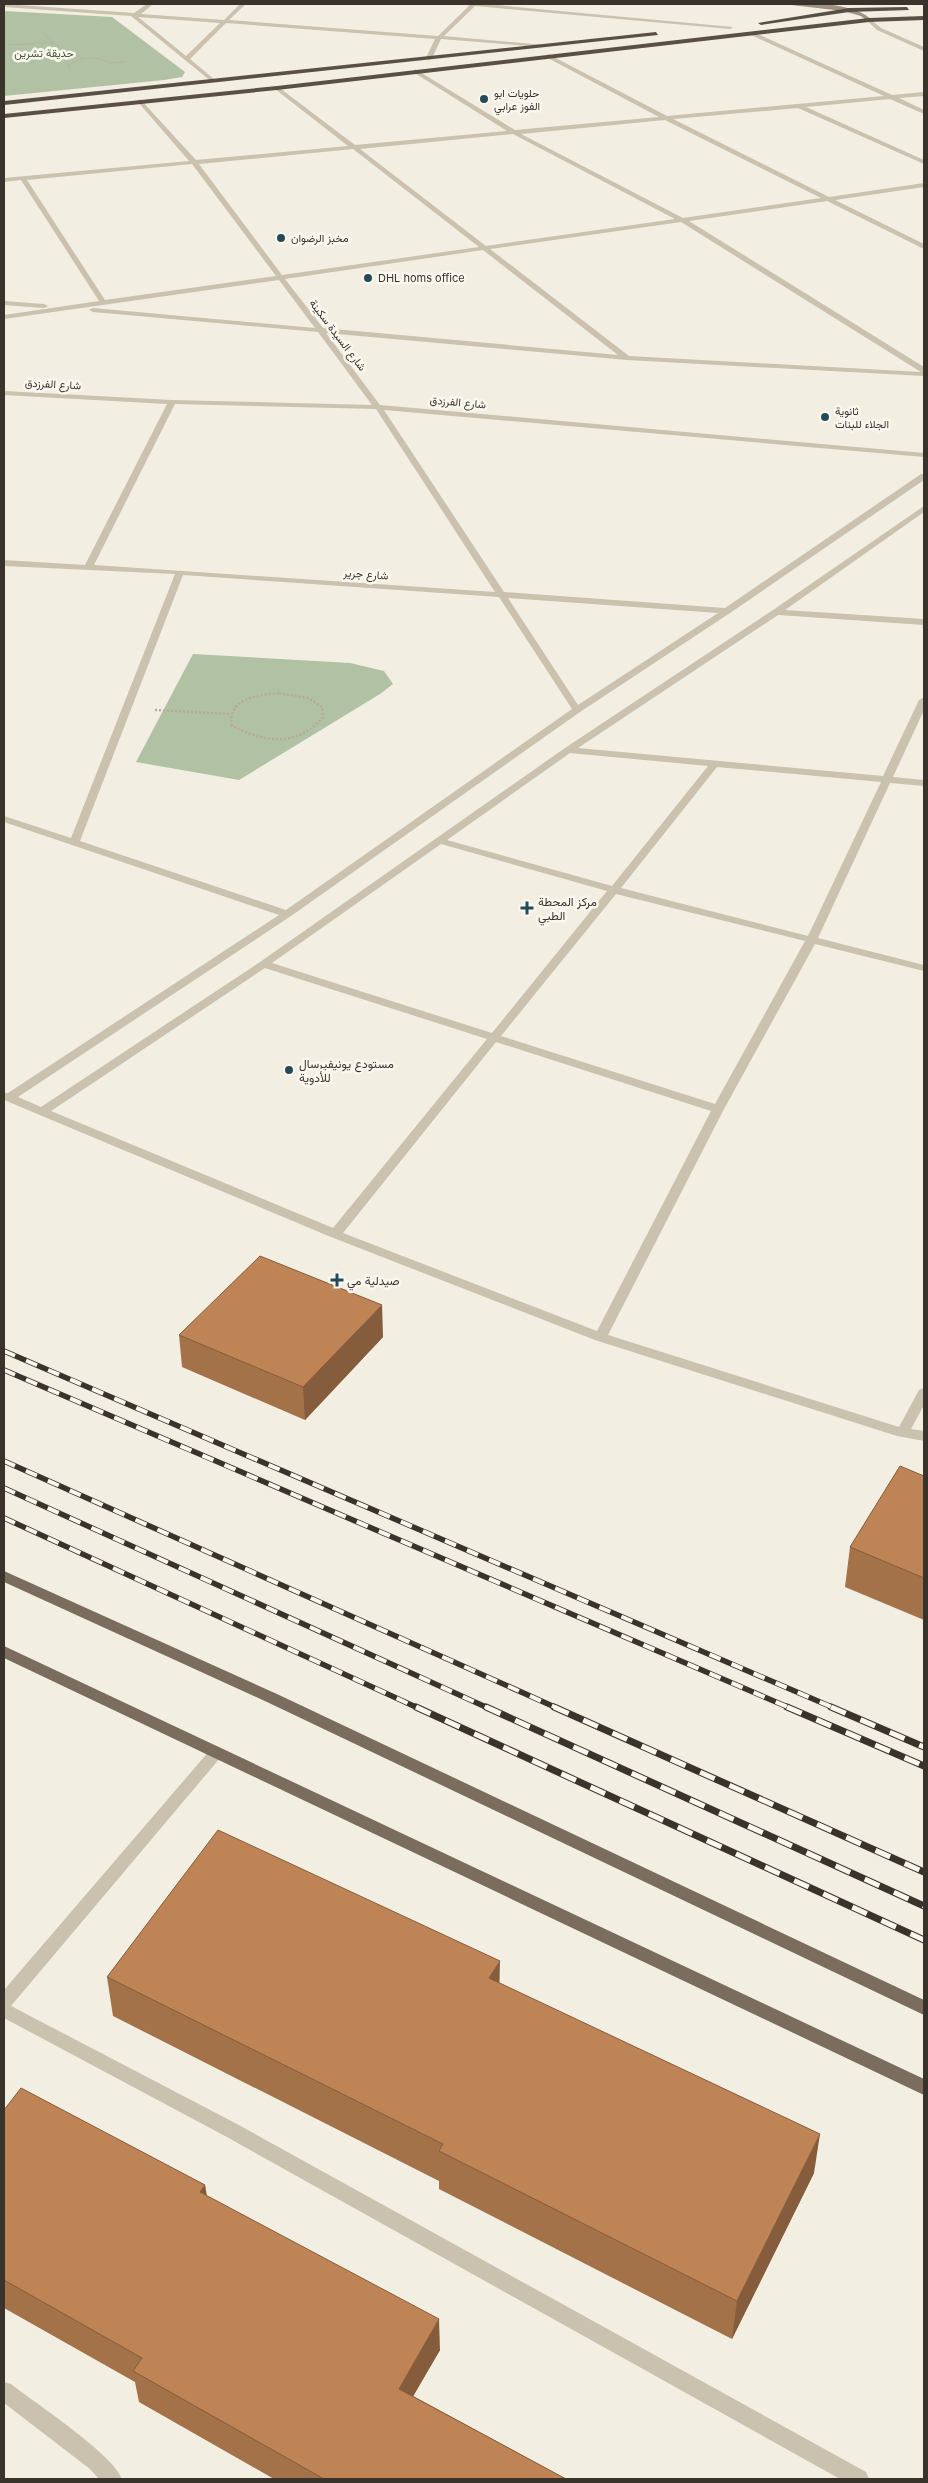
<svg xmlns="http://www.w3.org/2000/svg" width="928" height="2483" viewBox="0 0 928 2483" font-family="Inter,Vazirmatn,sans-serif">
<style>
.green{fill:#b1c1a3}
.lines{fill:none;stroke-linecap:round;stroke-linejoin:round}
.path-far1{stroke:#b6ab99;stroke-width:1;stroke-dasharray:1 1;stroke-linecap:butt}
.path{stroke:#b6ab99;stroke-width:2.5;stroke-dasharray:2 2;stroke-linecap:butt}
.street{fill:#cac1ae;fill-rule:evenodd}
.secondary{fill:#9e9180;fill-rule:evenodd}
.primary{fill:#7a6d5e;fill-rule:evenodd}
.highway{fill:#5a4f44;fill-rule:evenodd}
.rail-far1-casing{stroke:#39332c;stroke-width:5.5}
.rail-casing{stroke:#39332c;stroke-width:7}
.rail-far1{stroke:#faf7ef;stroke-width:4;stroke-dasharray:12;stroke-linecap:butt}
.rail{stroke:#faf7ef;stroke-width:5;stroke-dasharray:16;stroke-linecap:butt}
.wall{fill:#a37249}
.shaded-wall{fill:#855c3c}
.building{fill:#be8455;stroke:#855c3c}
.poi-dot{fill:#244a59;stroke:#faf7ef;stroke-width:2}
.labels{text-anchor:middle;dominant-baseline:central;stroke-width:5;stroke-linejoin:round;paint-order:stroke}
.far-park-label{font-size:11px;fill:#415631;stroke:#faf7ef}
.far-poi-label{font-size:11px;fill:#39332c;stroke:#faf7ef;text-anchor:start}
.far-street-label{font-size:11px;fill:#39332c;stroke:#faf7ef}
.poi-label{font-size:12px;fill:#39332c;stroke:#faf7ef;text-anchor:start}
</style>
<rect width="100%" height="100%" fill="#f2eee2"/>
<g class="green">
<polygon points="4,11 112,17 185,72 182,77 164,80 4,96"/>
<polygon points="193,654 350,663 384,671 393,684 380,694 239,780 136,762"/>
</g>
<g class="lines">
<g class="path-far1">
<polyline points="43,33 54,43 84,59"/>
<polyline points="4,45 53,43"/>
<polyline points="110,63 125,62"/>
<path d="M 71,69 L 68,66 C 80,56 97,56 110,63 L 110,66"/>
</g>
<g class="path">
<path d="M 279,693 L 308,698 L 322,707 L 323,717 C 297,748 264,742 232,726 C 227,698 258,695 279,693 Z"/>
<polyline points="155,710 231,714"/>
</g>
<g class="street">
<path d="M 4,4 L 134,13 L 147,4 L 153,4 L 141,14 L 224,20 L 240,4 L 246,4 L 229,20 L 438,36 L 469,6 L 466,4 L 485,4 L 733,27 L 730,29 L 475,6 L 444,36 L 544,45 L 541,47 L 441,39 L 432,58 L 429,60 L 426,58 L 435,39 L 226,23 L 190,59 L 214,79 L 212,82 L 131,16 L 4,7 ZM 138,17 L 220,23 L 186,56 Z"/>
<polygon points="869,18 881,28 924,47 924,51 877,30 866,20"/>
<path d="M 753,32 L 892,95 L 924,92 L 924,96 L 899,98 L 924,110 L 924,114 L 890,99 L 806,107 L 924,160 L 924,164 L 798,108 L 673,119 L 829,197 L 924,183 L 924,187 L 835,200 L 924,244 L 924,249 L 827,201 L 689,221 L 924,367 L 924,376 L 627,360 L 326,333 L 380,405 L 924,453 L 924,457 L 384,410 L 504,592 L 725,608 L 921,474 L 924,474 L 924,480 L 730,613 L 580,712 L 291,916 L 18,1097 L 41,1107 L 260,962 L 565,748 L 773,610 L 924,506 L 924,512 L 785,610 L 924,619 L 924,625 L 778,615 L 578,748 L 883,776 L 919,700 L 924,697 L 924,710 L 893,777 L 924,780 L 924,786 L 890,783 L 818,938 L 924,965 L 924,971 L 815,944 L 724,1109 L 608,1335 L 899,1427 L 919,1390 L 924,1388 L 924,1405 L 911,1429 L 924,1431 L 924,1441 L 897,1436 L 595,1340 L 331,1237 L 4,1100 L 4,1093 L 8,1093 L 279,915 L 4,822 L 4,816 L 71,838 L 175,574 L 4,566 L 4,560 L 85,565 L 167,404 L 4,395 L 4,391 L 172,400 L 372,405 L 318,332 L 93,312 L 89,310 L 93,308 L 315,328 L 279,280 L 4,319 L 4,315 L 99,301 L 21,180 L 4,182 L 4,178 L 189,161 L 138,102 L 140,99 L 196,160 L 348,146 L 275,89 L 277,86 L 355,145 L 507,131 L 413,72 L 415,69 L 515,130 L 659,117 L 546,57 L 548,54 L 667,116 L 884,96 L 751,35 ZM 665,120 L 821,198 L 683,218 L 521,134 ZM 513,134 L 675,219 L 486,246 L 360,149 ZM 353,149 L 479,247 L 282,275 L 199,164 ZM 192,164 L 276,276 L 105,300 L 27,180 ZM 681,222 L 921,372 L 629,356 L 490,249 ZM 483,250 L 618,355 L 323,328 L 285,279 ZM 175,404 L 376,409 L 495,592 L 94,565 ZM 183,575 L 499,597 L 572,709 L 286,910 L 80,841 ZM 508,598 L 718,613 L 578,705 ZM 570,753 L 708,766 L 612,886 L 447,840 ZM 717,767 L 881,782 L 808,936 L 621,888 ZM 441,844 L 607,891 L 492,1033 L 272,963 ZM 616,894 L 805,941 L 715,1104 L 501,1036 ZM 265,968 L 487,1039 L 333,1228 L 51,1111 ZM 496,1042 L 711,1111 L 597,1331 L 343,1233 Z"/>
<polygon points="4,301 44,304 48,306 44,308 4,305"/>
<polygon points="215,1748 220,1750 223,1754 220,1758 11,2006 237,2124 866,2472 869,2479 840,2479 225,2136 4,2018 4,1990 210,1750"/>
<path d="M 4,2382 L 11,2384 C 35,2403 113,2454 122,2479 L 99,2479 L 90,2469 L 4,2403 Z"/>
</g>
<path class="secondary" d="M 783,4 C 807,2 854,2 872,20 L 867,21 L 861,16 L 843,11 Z"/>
<g class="primary">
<polygon points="4,1571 277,1694 924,2000 924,2015 267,1702 4,1582"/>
<polygon points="4,1646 924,2079 924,2095 4,1658"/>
</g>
<g class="highway">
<polygon points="907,7 909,10 849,12 761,25 758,23 849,8"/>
<polygon points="924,16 924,20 869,22 277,90 4,118 4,114 277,86 869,18"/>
<polygon points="656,32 658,35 4,105 4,101"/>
</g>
<g class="rail-far1-casing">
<g id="rail-far1">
<polyline points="4,1351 834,1708"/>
<polyline points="4,1370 790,1708"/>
<polyline points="4,1461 557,1708"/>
<polyline points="4,1488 488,1708"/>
<polyline points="4,1518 418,1708"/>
</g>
</g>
<g class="rail-casing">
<g id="rail">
<polyline points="416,1707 924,1940"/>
<polyline points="486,1707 924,1906"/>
<polyline points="554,1707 924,1872"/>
<polyline points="787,1707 924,1766"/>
<polyline points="831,1707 924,1747"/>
</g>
</g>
<use href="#rail-far1" class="rail-far1"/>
<use href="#rail" class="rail"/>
</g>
<g class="wall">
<polygon points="179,1335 383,1337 305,1420 182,1367"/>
<polygon points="924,1476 924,1620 845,1587 850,1547"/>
<polygon points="107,1977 499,1983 814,2173 732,2339 439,2189 439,2181 113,2016"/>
<polygon points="4,2110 205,2185 207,2196 440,2350 413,2396 566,2479 274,2479 139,2402 135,2382 4,2308"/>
</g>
<g class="shaded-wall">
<polygon points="382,1305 383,1337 305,1420 303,1387"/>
<polygon points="500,1961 499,2001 489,1978"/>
<polygon points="820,2134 814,2173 732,2339 737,2301"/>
<polygon points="205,2185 209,2217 200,2192"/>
<polygon points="439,2319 440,2350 400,2419 399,2389"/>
</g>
<g class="building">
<polygon points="260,1256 382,1305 303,1387 179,1335"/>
<polygon points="900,1466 924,1476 924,1578 850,1547"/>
<polygon points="218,1830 500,1961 489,1978 820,2134 737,2301 439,2151 443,2144 107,1977"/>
<polygon points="21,2088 205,2185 200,2192 439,2319 399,2389 566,2479 324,2479 133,2371 142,2358 4,2280 4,2110"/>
</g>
<g class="poi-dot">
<circle cx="484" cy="99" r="5"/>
<circle cx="281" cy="238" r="5"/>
<circle cx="368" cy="278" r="5"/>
<circle cx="825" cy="417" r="5"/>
<path d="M524.5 900.5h5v5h5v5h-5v5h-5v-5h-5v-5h5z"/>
<circle cx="289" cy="1070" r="5"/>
<path d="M334.5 1272.5h5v5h5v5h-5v5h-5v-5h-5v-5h5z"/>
</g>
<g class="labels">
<g class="far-park-label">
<text x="44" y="53">حديقة تشرين</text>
</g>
<g class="far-poi-label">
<text x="494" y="93">حلويات ابو<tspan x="494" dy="13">الفوز عرابي</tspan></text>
<text x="291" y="238">مخبز الرضوان</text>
<text x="378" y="278">DHL homs office</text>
<text x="835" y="411">ثانوية<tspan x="835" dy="13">الجلاء للبنات</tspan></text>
</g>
<g class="far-street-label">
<text transform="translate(338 335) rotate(53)">شارع السيدة سكينة</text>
<text transform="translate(53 384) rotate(3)">شارع الفرزدق</text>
<text transform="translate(458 402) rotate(5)">شارع الفرزدق</text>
<text transform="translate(366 574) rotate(4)">شارع جرير</text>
</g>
<g class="poi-label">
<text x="538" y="901">مركز المحطة<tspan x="538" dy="14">الطبي</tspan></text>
<text x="299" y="1063">مستودع يونيفيرسال<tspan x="299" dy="14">للأدوية</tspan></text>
<text x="347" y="1280">صيدلية مي</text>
</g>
</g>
<rect width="928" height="2483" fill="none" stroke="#39332c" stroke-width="10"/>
</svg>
